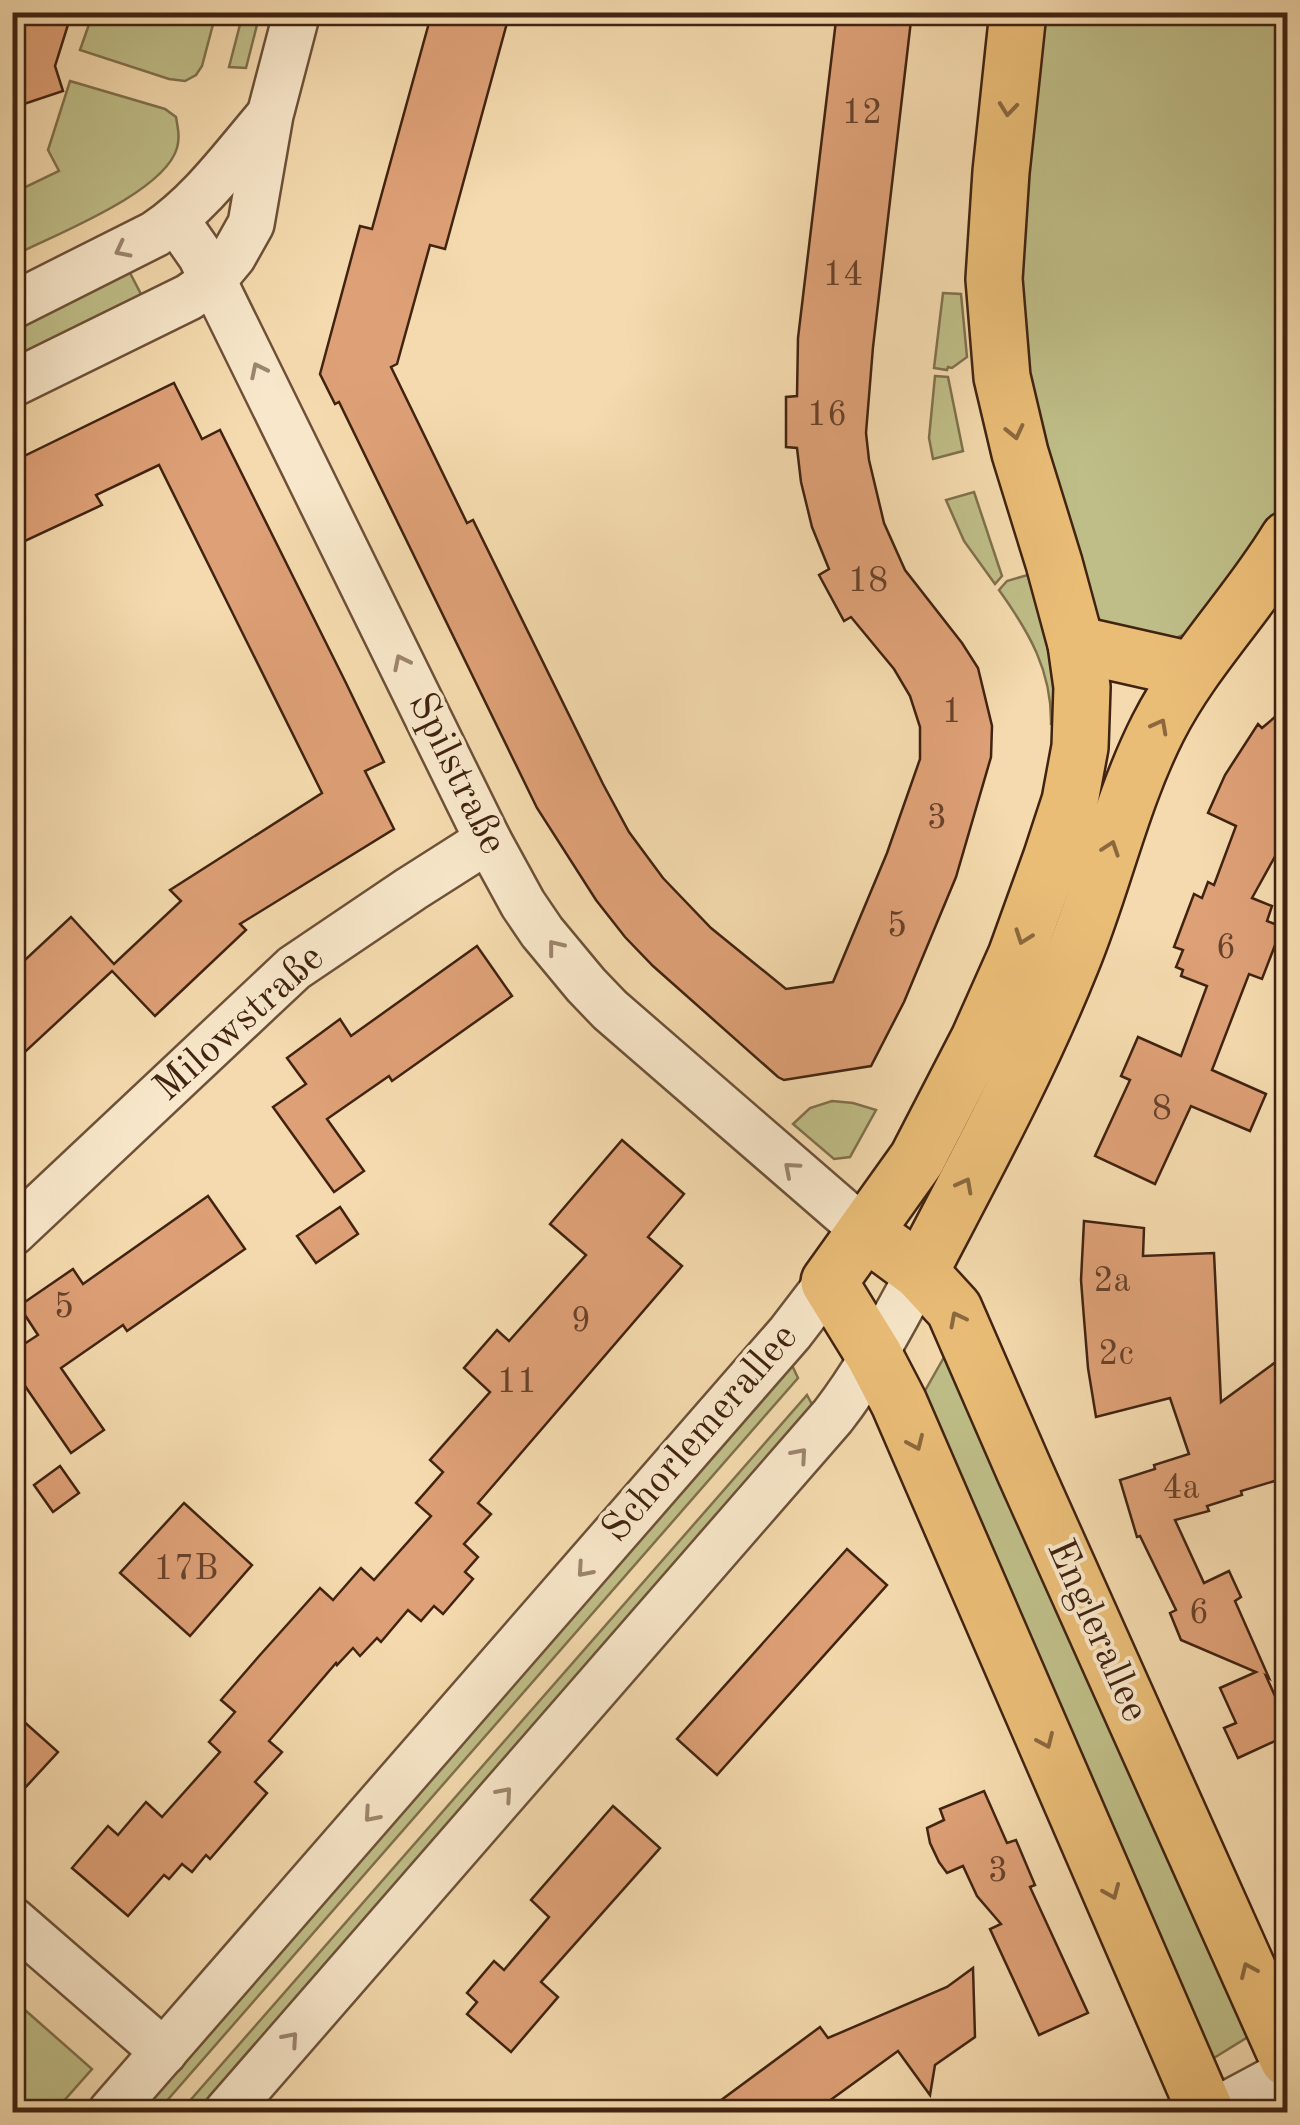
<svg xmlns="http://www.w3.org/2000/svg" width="1300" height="2125" viewBox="0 0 1300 2125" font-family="'Old Standard TT',serif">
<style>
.green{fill:#bfbe88;stroke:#80704c;stroke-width:2.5}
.building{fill:#dea076;stroke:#402311;stroke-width:2.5}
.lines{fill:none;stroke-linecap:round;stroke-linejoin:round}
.minor-casing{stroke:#6d5138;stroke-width:50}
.major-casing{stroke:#402311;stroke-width:60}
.minor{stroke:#f8e7ca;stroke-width:45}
.major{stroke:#eabd77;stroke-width:55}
.oneway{stroke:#8c683f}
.oneway2{stroke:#9c856e}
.labels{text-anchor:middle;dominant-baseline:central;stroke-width:8;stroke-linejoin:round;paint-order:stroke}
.number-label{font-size:35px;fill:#68422a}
.street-label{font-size:40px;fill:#402311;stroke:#f8e7ca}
</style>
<rect width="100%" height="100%" fill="#f4daae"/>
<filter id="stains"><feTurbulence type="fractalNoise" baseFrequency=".002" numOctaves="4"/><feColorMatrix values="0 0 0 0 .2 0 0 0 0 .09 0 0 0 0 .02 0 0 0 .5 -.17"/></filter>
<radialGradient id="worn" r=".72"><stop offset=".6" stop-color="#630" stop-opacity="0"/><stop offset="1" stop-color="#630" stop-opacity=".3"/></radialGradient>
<g class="green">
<polygon points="93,13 93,12 216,13 202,66 196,75 185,81 169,79 80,50"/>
<polygon points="243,13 260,13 246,68 229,67"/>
<polygon points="1039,13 1287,13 1287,504 1265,541 1196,629 1168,642 1118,634 1100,620 1091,609 1044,472 1013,308"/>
<path d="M 70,81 L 165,109 L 176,117 C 178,128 180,138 177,148 C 164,193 54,235 13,256 L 13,193 L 59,171 L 48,150 Z"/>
<polygon points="129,271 143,298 13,362 13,329"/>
<polygon points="943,293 961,294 967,357 952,368 948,367 947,370 934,368"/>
<polygon points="935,376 948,377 963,451 933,459 929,438"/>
<polygon points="974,492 1002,576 995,584 964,541 946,500"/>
<path d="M 1038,572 L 1063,726 L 1051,724 C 1052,671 1029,632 999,590 L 1007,581 Z"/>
<polygon points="832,1101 853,1103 876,1110 850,1157 834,1159 793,1124 810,1108"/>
<polygon points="951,1345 1256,2032 1209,2061 918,1403"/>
<polygon points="790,1361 798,1378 157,2112 134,2112"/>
<polygon points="807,1395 815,1410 206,2112 180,2112"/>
<polygon points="17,2003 92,2069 54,2112 13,2112 13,2053 23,2040"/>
</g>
<g class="building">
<polygon points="12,12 72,12 55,66 63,91 12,108"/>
<polygon points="432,12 510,12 445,249 430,245 397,364 391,367 467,523 473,520 603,784 629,832 663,878 711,928 786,989 833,982 887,853 920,759 920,727 910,696 894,669 851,617 844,621 819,575 829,569 812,527 801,482 797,448 786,447 786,397 797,396 798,338 837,12 912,12 873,347 866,433 869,460 884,523 905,570 962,643 978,668 992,726 991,757 956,877 904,1002 871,1066 784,1080 778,1077 653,966 625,937 596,900 537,808 339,402 335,404 320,374 360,226 372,229"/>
<polygon points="174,383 202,439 220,430 346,683 384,762 365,771 394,829 240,924 246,930 155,1016 112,971 12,1064 12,972 71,917 114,964 181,901 170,890 322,793 159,465 96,495 102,505 12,547 12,462"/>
<polygon points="1288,706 1288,833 1252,898 1272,906 1267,921 1282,927 1262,979 1249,974 1212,1070 1266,1094 1250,1131 1191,1106 1155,1184 1095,1156 1130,1080 1121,1076 1138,1037 1181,1056 1207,986 1181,976 1183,970 1176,967 1183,950 1174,947 1194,894 1202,898 1208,882 1214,885 1236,826 1208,813 1225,775 1258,724 1262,728"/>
<polygon points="477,946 512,996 392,1081 389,1076 327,1119 364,1171 334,1192 273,1107 306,1084 287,1058 340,1019 351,1036"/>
<polygon points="622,1140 684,1194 648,1237 682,1266 478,1503 491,1514 464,1544 478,1557 465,1572 473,1579 443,1614 434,1606 421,1621 408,1610 381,1642 377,1638 360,1656 353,1648 337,1665 336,1663 269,1741 282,1752 255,1782 267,1793 210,1859 206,1855 192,1872 182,1864 169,1879 164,1875 128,1916 72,1868 108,1826 118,1835 146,1802 162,1817 220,1752 209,1742 235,1712 221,1700 260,1655 320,1588 333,1600 361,1568 374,1580 431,1516 416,1503 443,1472 430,1460 490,1392 464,1368 497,1330 509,1341 586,1255 550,1224"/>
<polygon points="208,1196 245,1249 127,1331 123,1325 61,1368 104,1430 71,1453 12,1367 12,1352 38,1335 19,1306 73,1269 83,1284"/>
<polygon points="340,1207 358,1234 316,1263 297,1236"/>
<polygon points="1084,1221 1144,1228 1143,1256 1214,1253 1221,1402 1288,1353 1288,1477 1241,1491 1242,1495 1207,1506 1209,1511 1175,1520 1204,1583 1229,1571 1241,1597 1235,1601 1269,1678 1266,1676 1288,1725 1288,1735 1238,1758 1224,1728 1236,1723 1220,1688 1256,1672 1181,1640 1170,1613 1176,1610 1140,1536 1137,1537 1120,1480 1155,1469 1154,1465 1189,1454 1170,1398 1096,1417 1088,1368 1083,1306 1081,1280"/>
<polygon points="60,1466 79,1493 53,1512 34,1485"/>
<polygon points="184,1503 252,1565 190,1636 120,1573"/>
<polygon points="847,1549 887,1585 717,1775 677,1739"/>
<polygon points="12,1711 58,1752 12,1802"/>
<polygon points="984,1791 1007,1843 1016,1840 1035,1885 1030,1887 1088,2013 1039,2035 990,1929 1001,1924 977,1896 963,1866 947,1873 939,1862 930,1843 927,1828 944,1820 940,1809"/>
<polygon points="613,1806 660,1848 541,1982 558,1997 511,2052 467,2014 477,2002 467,1993 494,1961 504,1970 549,1917 531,1900"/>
<polygon points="973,1968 975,2037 935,2065 930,2095 898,2051 814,2112 705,2112 820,2027 828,2038 947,1987"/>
</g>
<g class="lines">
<g class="minor-casing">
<g id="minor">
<polyline points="176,220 201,256 488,840 523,904 542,932 586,985 610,1010 866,1232"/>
<path d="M 12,306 L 155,234 C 200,204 233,158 268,117"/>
<polyline points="12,384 189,297 213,280 233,256 251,224 270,115 297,12"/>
<polyline points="12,1233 294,968 411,889 488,840"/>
<polyline points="12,1920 164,2052"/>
<polyline points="111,2112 790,1333 829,1282"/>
<path d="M 227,2112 L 833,1416 C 868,1371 893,1321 920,1272"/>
<polyline points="1213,2112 1288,2072"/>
</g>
</g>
<g class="major-casing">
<g id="major">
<polyline points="1018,12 1001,172 994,279 1002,377 1020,453 1054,563 1076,644 1082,687 1080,747 1070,801 1051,859 1016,956 979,1039 917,1159 829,1282 874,1355 899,1403 1206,2112"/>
<polyline points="1076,644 1191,670"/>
<polyline points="866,1232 920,1272 954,1309 1025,1472 1288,2059"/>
<path d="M 920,1272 C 973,1170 1028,1070 1071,963 C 1103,886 1120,803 1158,728 C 1193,659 1248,605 1288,539"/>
</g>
</g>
<use href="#minor" class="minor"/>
<use href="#major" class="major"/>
</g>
<defs><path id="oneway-chevron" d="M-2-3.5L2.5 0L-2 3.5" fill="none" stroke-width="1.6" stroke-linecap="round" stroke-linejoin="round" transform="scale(2.5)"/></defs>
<g class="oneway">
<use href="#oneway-chevron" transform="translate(1008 109) rotate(96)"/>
<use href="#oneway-chevron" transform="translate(1015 432) rotate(77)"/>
<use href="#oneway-chevron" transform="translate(1160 726) rotate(-62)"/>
<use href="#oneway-chevron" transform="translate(1111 848) rotate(-71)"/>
<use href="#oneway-chevron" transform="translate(1023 937) rotate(110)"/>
<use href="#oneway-chevron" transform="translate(965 1185) rotate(-62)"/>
<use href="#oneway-chevron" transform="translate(957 1319) rotate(-117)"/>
<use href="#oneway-chevron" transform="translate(916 1443) rotate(66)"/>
<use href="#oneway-chevron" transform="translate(1046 1741) rotate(66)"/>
<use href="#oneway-chevron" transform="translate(1112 1892) rotate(67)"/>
<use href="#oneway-chevron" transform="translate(1248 1970) rotate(-114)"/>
</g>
<g class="oneway2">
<use href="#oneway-chevron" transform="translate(122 250) rotate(153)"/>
<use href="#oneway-chevron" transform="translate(258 370) rotate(-116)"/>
<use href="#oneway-chevron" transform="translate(401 662) rotate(-116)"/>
<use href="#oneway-chevron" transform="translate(555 947) rotate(-128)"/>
<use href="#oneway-chevron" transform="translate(791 1169) rotate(-139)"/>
<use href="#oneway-chevron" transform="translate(800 1455) rotate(-49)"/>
<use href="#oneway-chevron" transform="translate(584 1570) rotate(131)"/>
<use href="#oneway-chevron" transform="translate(505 1794) rotate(-49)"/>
<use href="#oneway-chevron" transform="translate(371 1815) rotate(131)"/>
<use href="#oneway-chevron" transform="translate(291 2039) rotate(-49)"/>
</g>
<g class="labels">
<g class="number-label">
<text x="862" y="113">12</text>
<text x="843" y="275">14</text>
<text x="827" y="415">16</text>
<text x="868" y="581">18</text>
<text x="952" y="712">1</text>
<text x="937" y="818">3</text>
<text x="897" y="926">5</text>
<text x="1226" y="948">6</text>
<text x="1162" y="1109">8</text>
<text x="1112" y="1281">2a</text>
<text x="64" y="1307">5</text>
<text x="581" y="1321">9</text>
<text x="1116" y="1354">2c</text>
<text x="517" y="1382">11</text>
<text x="1181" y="1488">4a</text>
<text x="186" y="1569">17B</text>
<text x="1199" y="1613">6</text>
<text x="998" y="1871">3</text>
</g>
<g class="street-label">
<text transform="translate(456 774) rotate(64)">Spilstraße</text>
<text transform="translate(240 1024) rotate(-42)">Milowstraße</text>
<text transform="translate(701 1434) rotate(-49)">Schorlemerallee</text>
<text transform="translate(1096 1631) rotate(66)">Englerallee</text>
</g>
</g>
<rect width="1300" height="2125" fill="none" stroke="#f4daae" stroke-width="50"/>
<rect x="15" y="15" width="1270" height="2095" fill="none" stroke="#402311" stroke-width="5"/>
<rect x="25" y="25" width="1250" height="2075" fill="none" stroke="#402311" stroke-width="2.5"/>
<rect width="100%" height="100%" filter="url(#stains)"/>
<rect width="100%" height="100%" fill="url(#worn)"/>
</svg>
